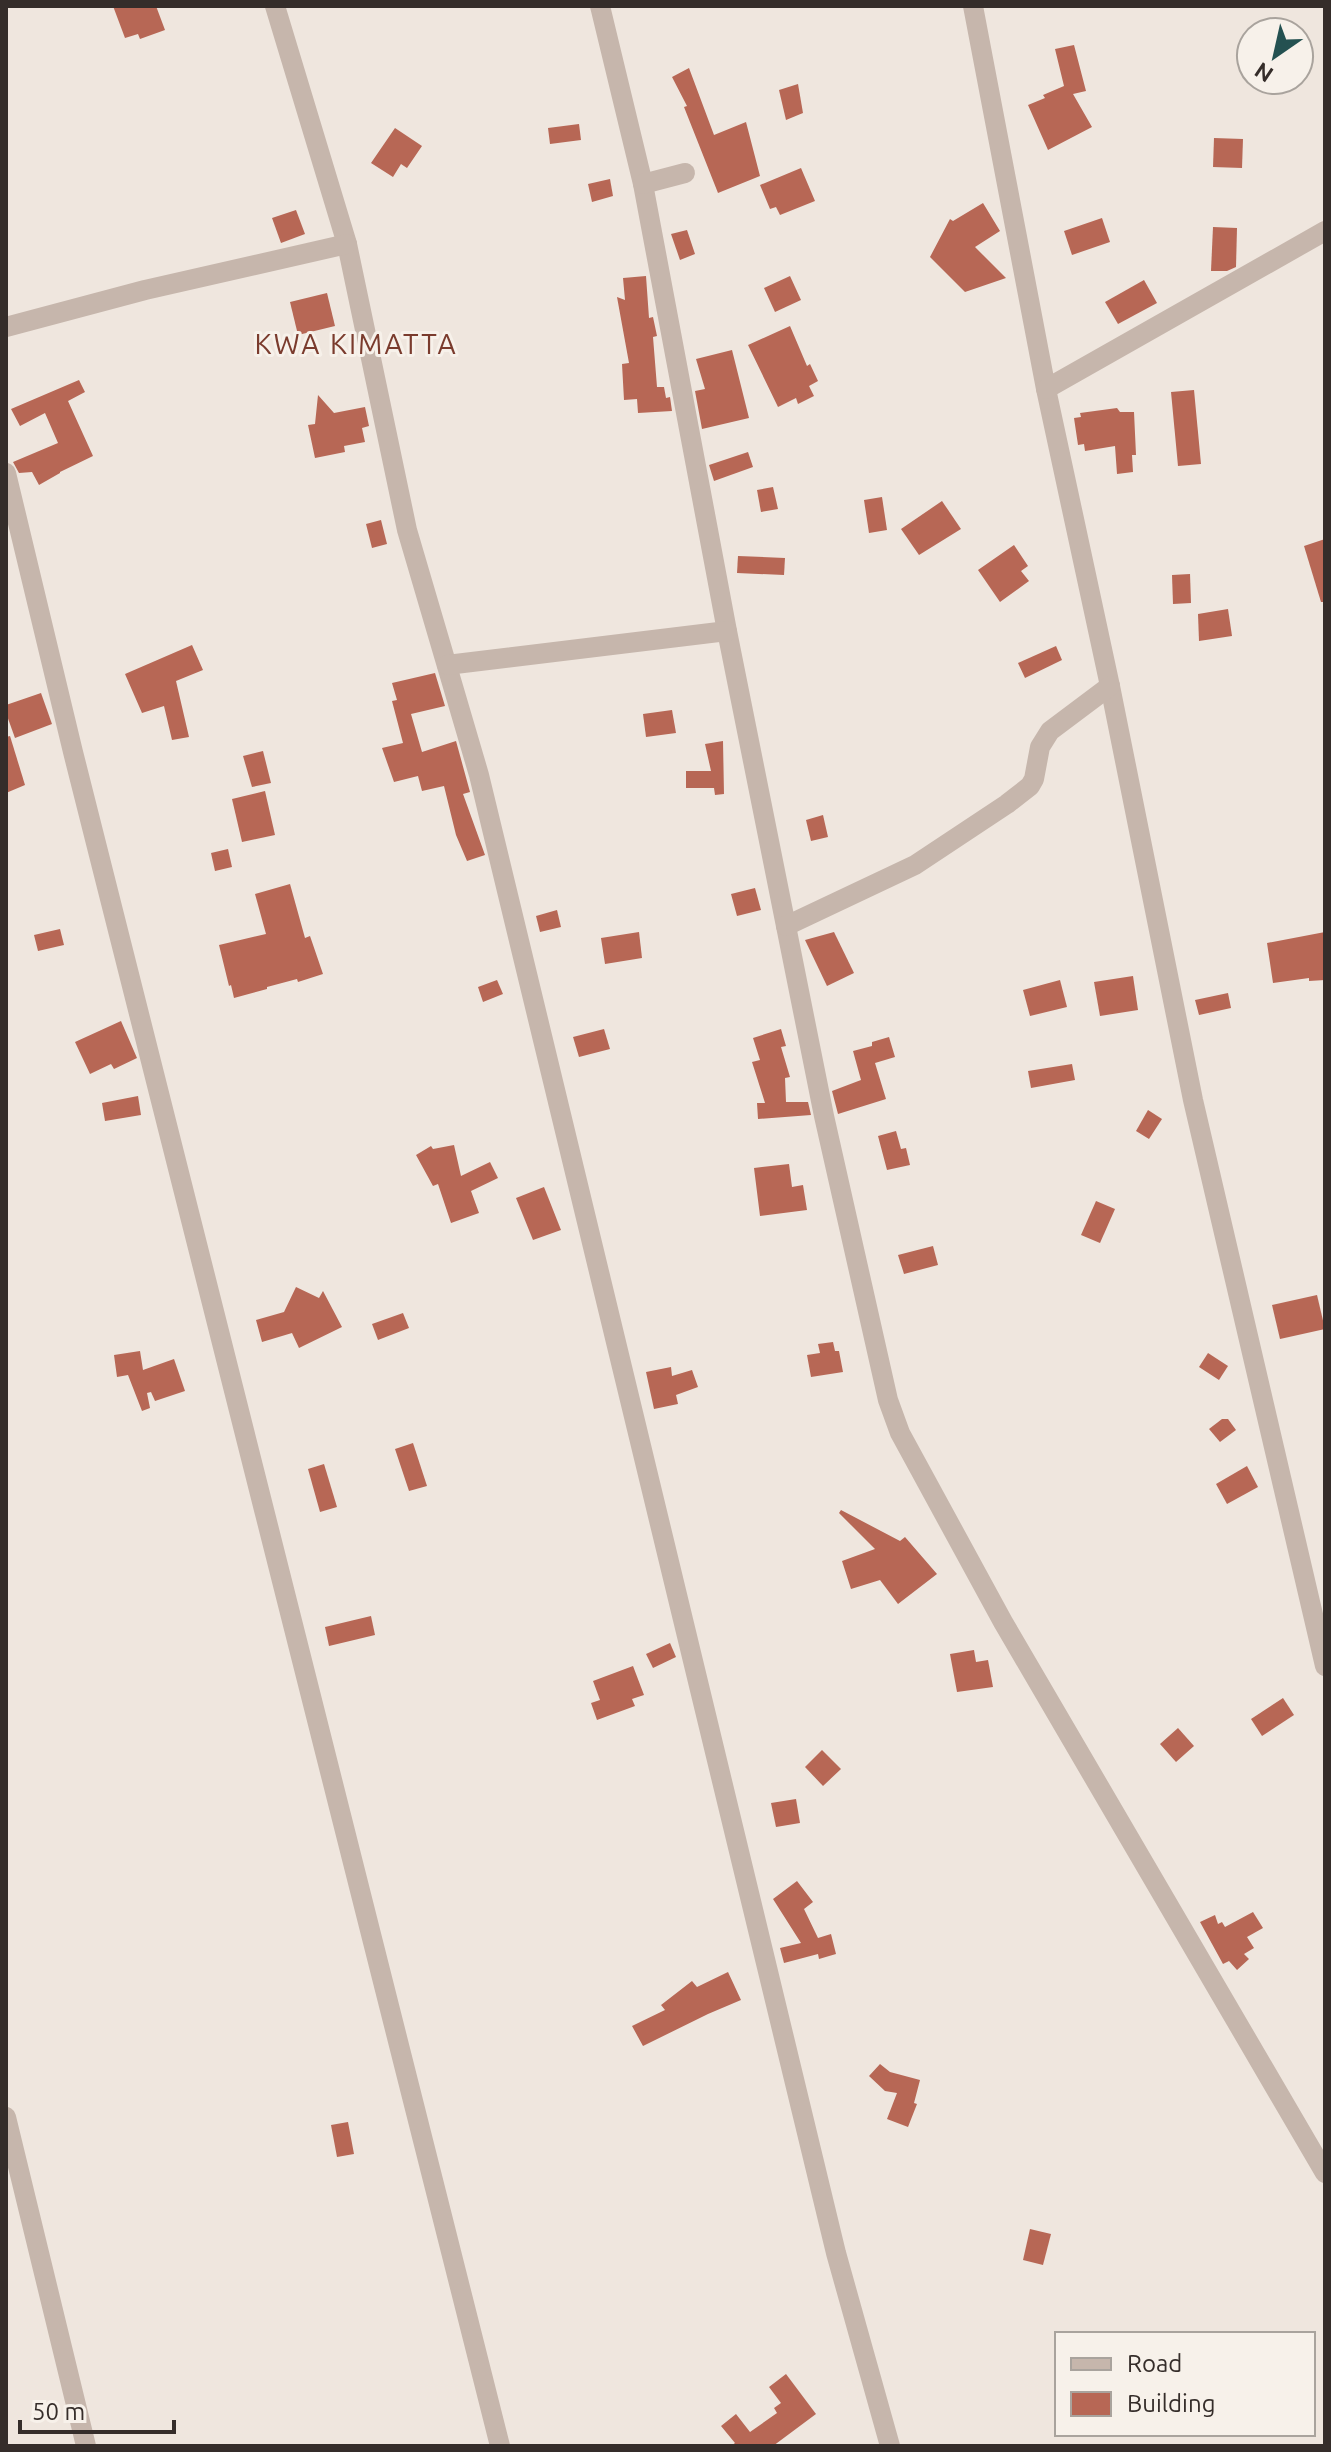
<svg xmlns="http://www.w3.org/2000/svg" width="1331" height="2452" viewBox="0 0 1331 2452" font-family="Ubuntu,sans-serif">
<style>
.building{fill:#b76755}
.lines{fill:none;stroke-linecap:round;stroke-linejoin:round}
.minor{stroke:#c6b6ac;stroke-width:20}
.labels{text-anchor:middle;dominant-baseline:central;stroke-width:6;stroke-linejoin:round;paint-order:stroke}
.quarter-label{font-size:28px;letter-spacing:2px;fill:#7a3b2d;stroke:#f7f1ea}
</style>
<rect width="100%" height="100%" fill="#efe6de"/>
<g class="building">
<polygon points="113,6 156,6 165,30 140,39 138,34 125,38"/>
<polygon points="1074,45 1086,91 1073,94 1092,127 1048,150 1028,105 1045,98 1043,95 1064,86 1055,49"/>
<polygon points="689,68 714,135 746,122 760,176 718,193 684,107 687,106 672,77"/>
<polygon points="798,84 803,113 786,120 779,90"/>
<polygon points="579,124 581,140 550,144 548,128"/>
<polygon points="395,128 422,146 407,168 401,164 393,177 371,163"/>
<polygon points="1214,138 1243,139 1242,168 1213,167"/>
<polygon points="801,168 815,201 780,215 776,207 770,209 760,185"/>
<polygon points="610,179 613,196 592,202 588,184"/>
<polygon points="983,203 1000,231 975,247 1006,278 965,292 930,257 950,219 953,221"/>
<polygon points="296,210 305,234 281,243 272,218"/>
<polygon points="1102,218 1110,242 1072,255 1064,231"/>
<polygon points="1213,227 1237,228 1236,267 1227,271 1211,271"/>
<polygon points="687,230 695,254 680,260 671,234"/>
<polygon points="646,276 649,318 653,317 657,336 653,337 657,387 664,387 666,398 670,397 672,411 638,413 637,399 624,400 622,364 629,363 617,297 625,300 623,278"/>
<polygon points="790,276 801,300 775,312 764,288"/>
<polygon points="1144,280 1157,303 1118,324 1105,302"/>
<polygon points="327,293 335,326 298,335 290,302"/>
<polygon points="790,326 807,366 810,364 818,381 809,386 814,396 798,404 796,398 778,407 748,345"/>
<polygon points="732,350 749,418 702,429 695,391 705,389 696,359"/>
<polygon points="79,380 85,392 68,401 93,456 60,472 60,473 39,485 32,472 19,473 13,462 58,443 45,413 20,426 11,409"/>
<polygon points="1194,390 1201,464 1178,466 1171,392"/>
<polygon points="318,395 334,413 365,407 369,426 362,428 365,442 344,446 345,452 315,458 308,425 315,424"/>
<polygon points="1117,408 1120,412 1134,412 1136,455 1132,455 1133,472 1117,474 1115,446 1085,451 1084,444 1078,445 1074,418 1081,417 1080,413"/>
<polygon points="748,452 753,467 714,481 709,465"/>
<polygon points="773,487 778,509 761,512 757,490"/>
<polygon points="882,497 887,530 869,533 864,500"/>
<polygon points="942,501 961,529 919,555 901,529"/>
<polygon points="381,520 387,544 372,548 366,524"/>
<polygon points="1325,539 1325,602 1321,602 1304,546"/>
<polygon points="1014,545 1028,566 1021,571 1029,581 1000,602 978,570"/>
<polygon points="738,556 785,558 784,575 737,573"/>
<polygon points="1190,574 1191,603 1173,604 1172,575"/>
<polygon points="1228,609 1232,636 1199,641 1198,614"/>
<polygon points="192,645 203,670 176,681 189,737 172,740 164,706 142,713 125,674"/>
<polygon points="1056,646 1062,660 1025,678 1018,663"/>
<polygon points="435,673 445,706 411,714 422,752 456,741 470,792 463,794 485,855 467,861 456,835 444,786 422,791 418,776 394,782 382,748 403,743 392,701 397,700 392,683"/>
<polygon points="41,693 52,724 15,738 6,713 6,705"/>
<polygon points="672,710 676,733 646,737 643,714"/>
<polygon points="10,736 25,785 6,793 6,737"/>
<polygon points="723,741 724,794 715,795 714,788 686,788 686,771 711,771 705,744"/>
<polygon points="263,751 271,783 252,787 243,756"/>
<polygon points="265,791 275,835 242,842 232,799"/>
<polygon points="823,815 828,837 811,841 806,820"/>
<polygon points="228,849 232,867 215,871 211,853"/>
<polygon points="290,884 305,938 310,936 323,974 298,982 297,979 267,987 267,989 234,998 231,985 229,986 219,945 266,934 255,894"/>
<polygon points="755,888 761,910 737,916 731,894"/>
<polygon points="557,910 561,927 540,932 536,916"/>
<polygon points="60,929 64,945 38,951 34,935"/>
<polygon points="639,932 642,958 605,964 601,938"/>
<polygon points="834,932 854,973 827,986 805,940"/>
<polygon points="1325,932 1325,980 1309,981 1309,978 1273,983 1267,943"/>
<polygon points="1133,976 1138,1010 1100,1016 1094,982"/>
<polygon points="497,980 503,994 483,1002 478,987"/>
<polygon points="1060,980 1067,1007 1030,1016 1023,990"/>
<polygon points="1228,993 1231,1008 1199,1015 1195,1000"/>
<polygon points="121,1021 137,1058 114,1069 111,1064 90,1074 75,1042"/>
<polygon points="604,1029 610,1049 579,1057 573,1037"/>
<polygon points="781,1029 786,1046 781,1047 790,1077 785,1078 786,1102 808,1102 811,1115 758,1119 757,1103 765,1103 752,1062 760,1060 753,1038"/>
<polygon points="889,1037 895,1057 875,1063 886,1099 838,1114 832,1091 861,1080 853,1051 872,1046 872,1042"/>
<polygon points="1072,1064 1075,1080 1031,1088 1028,1071"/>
<polygon points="138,1096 141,1115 105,1121 102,1103"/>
<polygon points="1148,1110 1162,1119 1149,1139 1136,1131"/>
<polygon points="896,1131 901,1149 906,1148 910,1165 887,1170 878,1136"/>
<polygon points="454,1145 461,1176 490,1162 498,1178 471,1191 479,1213 451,1223 438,1184 433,1186 416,1155 431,1146 433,1149"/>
<polygon points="789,1164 792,1187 803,1185 807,1210 760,1216 754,1168"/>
<polygon points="544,1187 561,1230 533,1240 516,1198"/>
<polygon points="1096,1201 1115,1209 1100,1243 1081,1235"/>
<polygon points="933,1246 938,1265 904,1274 898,1255"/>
<polygon points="296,1287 319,1298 323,1291 342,1327 299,1348 292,1333 262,1342 256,1320 284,1312"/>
<polygon points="1317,1295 1325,1329 1280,1339 1272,1305"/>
<polygon points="403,1313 409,1328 378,1340 372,1324"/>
<polygon points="833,1342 835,1351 839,1351 843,1372 811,1377 807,1355 820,1353 818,1344"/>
<polygon points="140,1351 143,1370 174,1359 185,1391 155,1401 151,1392 147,1393 150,1408 142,1411 128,1375 117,1377 114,1355"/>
<polygon points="1208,1353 1228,1366 1219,1380 1199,1367"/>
<polygon points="671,1367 672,1376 692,1370 698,1387 676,1395 678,1404 654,1409 646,1372"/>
<polygon points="1222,1419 1228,1419 1236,1430 1220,1442 1209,1429"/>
<polygon points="413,1443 427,1486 409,1491 395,1449"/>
<polygon points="324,1464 337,1507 320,1512 308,1469"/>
<polygon points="1247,1466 1258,1487 1227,1504 1216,1484"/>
<polygon points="841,1510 900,1541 905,1537 937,1574 898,1604 880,1580 851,1589 842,1561 875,1549 839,1513"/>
<polygon points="371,1616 375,1635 329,1646 325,1627"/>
<polygon points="670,1643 676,1657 653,1668 646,1654"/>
<polygon points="974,1650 976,1662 988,1660 993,1687 957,1692 950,1654"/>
<polygon points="633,1666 644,1695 632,1699 635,1706 597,1720 591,1703 600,1700 593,1681"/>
<polygon points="1283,1698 1294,1715 1262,1736 1251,1719"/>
<polygon points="1178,1728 1194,1746 1176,1762 1160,1744"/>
<polygon points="822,1750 841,1769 823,1786 805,1767"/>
<polygon points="796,1799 800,1823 776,1827 771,1803"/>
<polygon points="797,1881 813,1902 804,1909 818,1938 831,1934 836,1954 819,1959 818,1954 784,1963 780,1948 801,1943 773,1899"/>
<polygon points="1253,1912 1263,1928 1247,1937 1254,1948 1244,1954 1249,1959 1237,1970 1229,1961 1223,1964 1200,1922 1215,1915 1218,1924 1222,1922 1225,1927"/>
<polygon points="728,1972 741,2000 708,2014 643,2046 632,2026 665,2010 661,2005 692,1981 697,1987"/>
<polygon points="880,2064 890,2072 920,2080 914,2103 917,2104 908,2127 887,2119 897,2093 885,2091 869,2076"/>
<polygon points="348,2122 354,2154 337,2157 331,2125"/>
<polygon points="1030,2229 1051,2234 1043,2265 1023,2260"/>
<polygon points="786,2374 816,2414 773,2446 731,2446 735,2443 721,2426 736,2414 750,2432 777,2413 774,2408 781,2403 769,2387"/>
</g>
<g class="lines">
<g class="minor">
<polyline points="275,6 347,244 407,530 479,775 836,2253 890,2446"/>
<polyline points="600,6 643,184 727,631 824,1116 888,1400 900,1433 1003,1622 1325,2173"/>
<polyline points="973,6 1046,389 1110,686 1193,1100 1325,1666"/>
<polyline points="643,184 685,173"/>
<polyline points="6,327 145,290 347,244"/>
<polyline points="1046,389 1325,231"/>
<polyline points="6,473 73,752 500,2446"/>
<polyline points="447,665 727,631"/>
<polyline points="786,926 915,865 1007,804 1030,786 1034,779 1040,747 1050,731 1110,686"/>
<polyline points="6,2117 86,2446"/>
</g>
</g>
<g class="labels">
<g class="quarter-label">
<text x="356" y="343">KWA KIMATTA</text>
</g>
</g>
<rect width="1331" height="2452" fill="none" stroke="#352d2a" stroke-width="16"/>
<rect x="1055" y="2332" width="260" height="104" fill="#f7f1ea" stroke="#a9a39d" stroke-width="2"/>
<rect x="1071" y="2358" width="40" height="12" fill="#c6b6ac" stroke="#a9a39d" stroke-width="2"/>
<text x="1127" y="2372" font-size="24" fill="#352d2a">Road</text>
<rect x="1071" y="2392" width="40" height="24" fill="#b76755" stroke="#a9a39d" stroke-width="2"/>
<text x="1127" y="2412" font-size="24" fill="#352d2a">Building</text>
<g transform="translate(1275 56) rotate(214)"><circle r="38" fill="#f7f1ea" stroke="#a9a39d" stroke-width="2"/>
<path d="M0-6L14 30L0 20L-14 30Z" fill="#245151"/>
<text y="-12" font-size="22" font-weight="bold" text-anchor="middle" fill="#352d2a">N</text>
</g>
<path d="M20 2420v12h154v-12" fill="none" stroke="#352d2a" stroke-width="4"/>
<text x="32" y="2420" font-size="24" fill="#352d2a" stroke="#f7f1ea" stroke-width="6" paint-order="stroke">50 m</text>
</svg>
